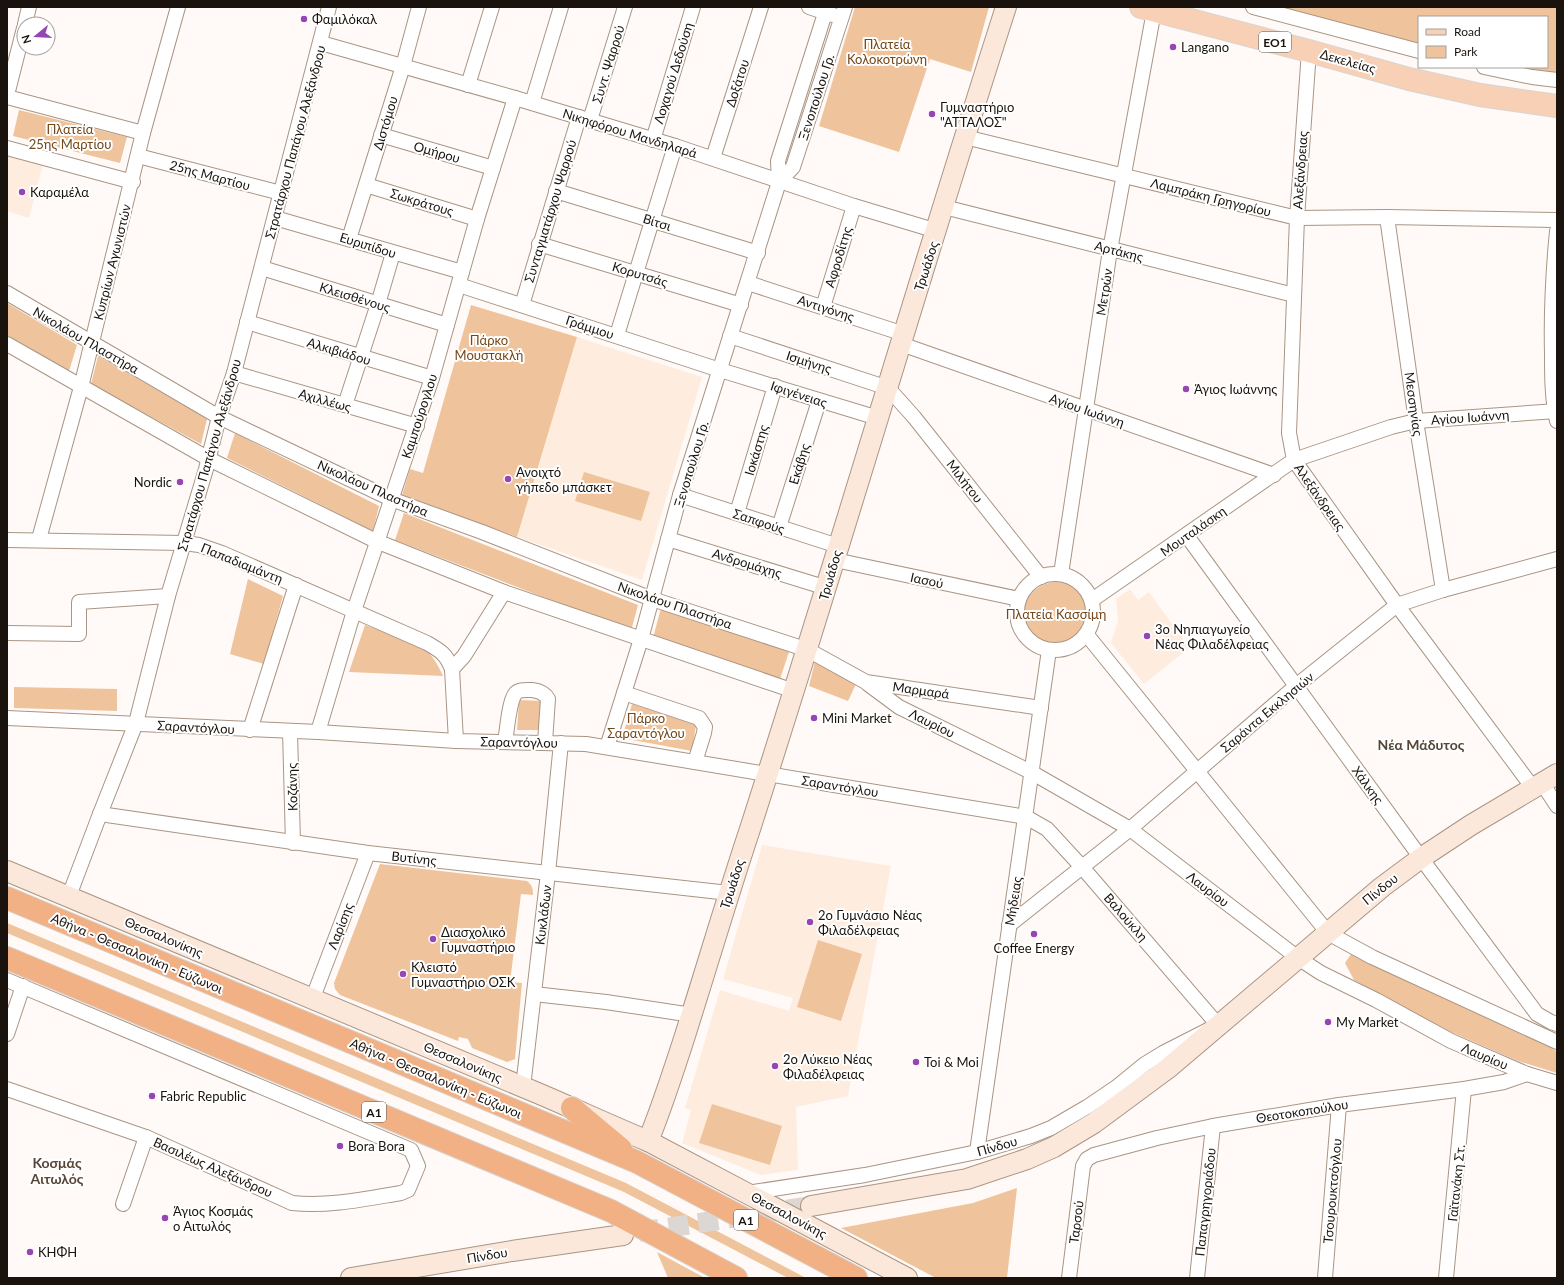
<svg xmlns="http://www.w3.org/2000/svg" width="1564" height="1285" viewBox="0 0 1564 1285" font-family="Lato,sans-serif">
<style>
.built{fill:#feeddf}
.green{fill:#efc39c}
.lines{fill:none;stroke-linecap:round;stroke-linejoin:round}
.secondary-tunnel{stroke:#ddd7d4;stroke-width:20;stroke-dasharray:20 10;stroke-linecap:butt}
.street-casing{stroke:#a99584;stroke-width:16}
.secondary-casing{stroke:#a99584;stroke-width:22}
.primary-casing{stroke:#d6d5d3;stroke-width:24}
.highway-casing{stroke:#d6d5d3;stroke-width:24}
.street{stroke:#fff;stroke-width:14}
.secondary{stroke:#fbe8da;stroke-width:20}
.primary{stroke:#f7d0b6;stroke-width:22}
.highway{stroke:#f1b185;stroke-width:22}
.poi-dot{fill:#9745b5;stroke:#fff;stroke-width:1.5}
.labels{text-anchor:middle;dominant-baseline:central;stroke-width:4;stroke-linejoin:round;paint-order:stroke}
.shield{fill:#fff;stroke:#5f5a56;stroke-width:1}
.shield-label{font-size:12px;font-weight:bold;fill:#1a130d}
.poi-label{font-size:13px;fill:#1a130d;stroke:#fff;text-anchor:start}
.park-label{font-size:13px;fill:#734719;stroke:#fff}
.street-label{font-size:13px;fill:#1a130d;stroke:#fff}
.neighbourhood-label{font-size:14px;font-weight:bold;fill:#574637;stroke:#fff}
</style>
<rect width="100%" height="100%" fill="#fffaf7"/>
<g class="built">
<polygon points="7,155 43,165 29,218 7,211"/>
<polygon points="577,337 702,377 642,580 517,537"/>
<polygon points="1130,589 1138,600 1149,592 1189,648 1144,684 1111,643 1118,620 1116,599"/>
<polygon points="762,845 891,866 848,1096 796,1107 798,1170 761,1175 682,1143 691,1110 685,1108 720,990 789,1011 793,998 723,979"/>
</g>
<g class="green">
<polygon points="855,7 989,7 971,72 930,59 899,152 819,126"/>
<polygon points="1275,7 1557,7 1557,73 1526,70 1512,67 1547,67 1547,17 1419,17 1419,46"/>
<polygon points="19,110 127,137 120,163 13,136"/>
<polygon points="7,303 77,345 69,371 7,335"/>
<polygon points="471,305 577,337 517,537 402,495 410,469 423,473"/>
<polygon points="98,356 207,419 201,444 91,384"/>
<polygon points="235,433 379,506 373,531 227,458"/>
<polygon points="584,472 650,492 641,521 575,501"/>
<polygon points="404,513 638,605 631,631 395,540"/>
<polygon points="248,579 283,596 264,664 230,654"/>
<circle cx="1056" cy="614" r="32"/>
<polygon points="661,608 789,652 780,679 653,638"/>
<path d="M 365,625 C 380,631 413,641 426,650 C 433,656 439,667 443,676 L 349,672 Z"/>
<polygon points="815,661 856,684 848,701 809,686"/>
<polygon points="14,687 117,689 117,711 14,708"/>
<polygon points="519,700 543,701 539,730 517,730"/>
<polygon points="632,704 696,725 692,751 622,738"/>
<path d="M 380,864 L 527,881 C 532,885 533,888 533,895 L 521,894 L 510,982 L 522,983 L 515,1059 L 507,1062 L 472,1048 L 468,1039 L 459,1037 L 458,1041 L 340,995 L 335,989 L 334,983 Z"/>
<polygon points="7,923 626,1183 806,1278 788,1278 624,1192 7,933"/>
<polygon points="818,940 862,954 841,1021 797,1007"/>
<polygon points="1357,945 1524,1026 1557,1052 1557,1073 1518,1061 1451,1032 1354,980 1345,963"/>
<polygon points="712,1104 782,1126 770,1165 699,1143"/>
<polygon points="1017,1188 1007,1278 936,1278 841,1228 973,1203"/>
<polygon points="657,1252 705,1278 668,1278"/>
</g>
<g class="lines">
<polyline class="secondary-tunnel" points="639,1232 811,1206"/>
<g class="street-casing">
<g id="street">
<polyline points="809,7 833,15"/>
<polyline points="1253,7 1419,51"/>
<polyline points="25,24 29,7"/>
<polyline points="321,43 515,98 675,146 854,206 937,231"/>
<polyline points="1309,51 1297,218 1289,433 1294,460 1397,605 1533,788"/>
<polyline points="1484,67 1532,77 1557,80"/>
<polyline points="468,85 492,7"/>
<polyline points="7,95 24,28"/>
<polyline points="7,97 143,133"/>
<polyline points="532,103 561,7"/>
<polyline points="590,120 625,7"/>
<polyline points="381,135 493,168"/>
<polyline points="965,137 1297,218 1387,217 1557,220"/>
<polyline points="653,140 693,7"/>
<polyline points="7,148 133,182"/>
<polyline points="138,156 281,193"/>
<polyline points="713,158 761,7"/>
<polyline points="779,182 793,167 845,7"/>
<polyline points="366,185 477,219"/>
<polyline points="556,191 758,253"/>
<polyline points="944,207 1294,295"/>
<polyline points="1387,217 1416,421 1443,590"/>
<polyline points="275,218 462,272"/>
<path d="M 1557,231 C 1553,272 1551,313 1552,354 C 1552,376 1552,399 1557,421"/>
<polyline points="349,239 403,66 419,7"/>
<polyline points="539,244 741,305"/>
<polyline points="262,268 447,325"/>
<polyline points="748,283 904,334"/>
<polyline points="459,285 720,370 878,418"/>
<polyline points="7,293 219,417 391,499 482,532 652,599 808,650 866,682 1041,708"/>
<polyline points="522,305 579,117"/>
<polyline points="823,307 854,206"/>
<polyline points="247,322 432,378"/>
<polyline points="617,335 675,146"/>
<polyline points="730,336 888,388 914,417 1041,577"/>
<polyline points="7,344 209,459 376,541 504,592 794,691"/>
<polyline points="901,344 1274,475"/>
<polyline points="234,373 417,426"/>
<polyline points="345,405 378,304 393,253"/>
<polyline points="680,495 838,546"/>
<polyline points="737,513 775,386"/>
<polyline points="779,527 819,401"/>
<polyline points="1187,536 1421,858 1537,1014 1551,1022 1557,1024"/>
<polyline points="39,539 81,387 143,133 178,7"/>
<polyline points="668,539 827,588"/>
<path d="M 7,540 L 184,543 L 199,545 L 222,553 L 427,643 C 441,651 446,654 452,669 L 464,656 L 504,592"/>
<polyline points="835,560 1019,599"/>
<circle cx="1055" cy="612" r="38"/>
<polyline points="1061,574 1110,250 1154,11"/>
<polyline points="1092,600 1294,460 1391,427 1416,421 1557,411"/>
<polyline points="7,633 79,634 79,602 168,596"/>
<polyline points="1087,635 1328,933 1372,957 1557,1042"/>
<polyline points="452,669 456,741"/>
<polyline points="868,684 899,707 1031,772 1130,829 1298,958 1321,973 1376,1000 1451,1041 1527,1074 1557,1083"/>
<polyline points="624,693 699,718 705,727 704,733 695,762"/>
<polyline points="7,718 318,732 456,741 586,744 1026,817 1047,829 1082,867 1218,1025 1163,1053 1145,1064 1118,1086 1087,1107 1051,1128 1031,1136 977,1152 865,1175 747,1193"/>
<polyline points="250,730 296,585"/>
<polyline points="290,731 293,843"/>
<polyline points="318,732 354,611 432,378 477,219 515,98"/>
<path d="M 505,742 C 507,731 509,702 515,694 C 518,689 527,690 532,690 C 540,691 545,693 548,699 L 545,742"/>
<polyline points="607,747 641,639 680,495 779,182 778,161 827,7"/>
<polyline points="1542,783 1557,806"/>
<polyline points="100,814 368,853 729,893"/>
<polyline points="69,896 100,814 136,723 168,596 206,469 219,417 234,373 329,7"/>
<polyline points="1009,925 1130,829 1296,686 1397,605 1443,590 1557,559"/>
<path d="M 7,980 L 411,1150 L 418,1166 L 408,1190 L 401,1193 C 365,1199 328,1207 292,1203 L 146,1137 L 7,1089"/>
<polyline points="534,994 606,1002 692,1015"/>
<polyline points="312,1000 368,853"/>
<polyline points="7,1034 23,986"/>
<polyline points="523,1087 548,873 561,743"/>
<polyline points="977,1152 1049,650"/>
<polyline points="123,1204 146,1137"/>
<polyline points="1069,1278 1083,1166 1087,1159 1094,1155 1157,1138 1213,1126 1339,1105 1464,1089 1504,1082 1527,1074"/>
<polyline points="1197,1278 1213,1126"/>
<polyline points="1325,1278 1339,1105"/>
<polyline points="1446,1278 1464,1089"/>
</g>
</g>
<g class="secondary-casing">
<g id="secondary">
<path d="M 7,871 L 523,1087 C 565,1104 606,1124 648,1141 L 907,1278"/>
<path d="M 648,1141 C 661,1110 671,1078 682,1045 C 705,973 726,901 750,829 C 838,556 918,280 1006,7"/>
<polyline points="811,1206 967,1179 1027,1159 1054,1147 1094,1123 1167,1069 1382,887 1421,858 1471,825 1557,774"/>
<polyline points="351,1278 512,1251 623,1235"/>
</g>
</g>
<g class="primary-casing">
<polyline id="primary" points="1141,7 1309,51 1409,79 1480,95 1557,106"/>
</g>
<g class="highway-casing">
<g id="highway">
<polyline points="7,898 637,1162 856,1278"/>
<polyline points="7,958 611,1211 736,1278"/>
<polyline points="572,1108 621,1149"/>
</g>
</g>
<use href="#street" class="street"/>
<use href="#secondary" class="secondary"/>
<use href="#primary" class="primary"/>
<use href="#highway" class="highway"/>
</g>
<g class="poi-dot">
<circle cx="304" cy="19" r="4"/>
<circle cx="1173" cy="47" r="4"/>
<circle cx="932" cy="114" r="4"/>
<circle cx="22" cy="192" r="4"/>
<circle cx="1186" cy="389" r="4"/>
<circle cx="508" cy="479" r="4"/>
<circle cx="180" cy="482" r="4"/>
<circle cx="1147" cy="636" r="4"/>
<circle cx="814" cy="718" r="4"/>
<circle cx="810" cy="922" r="4"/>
<circle cx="1034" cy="934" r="4"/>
<circle cx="433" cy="939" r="4"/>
<circle cx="403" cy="974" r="4"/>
<circle cx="1328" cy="1022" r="4"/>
<circle cx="916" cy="1062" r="4"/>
<circle cx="775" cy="1066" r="4"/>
<circle cx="152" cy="1096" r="4"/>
<circle cx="340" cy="1146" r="4"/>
<circle cx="165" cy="1218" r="4"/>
<circle cx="30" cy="1252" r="4"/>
</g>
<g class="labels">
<g class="shield">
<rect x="1259" y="32" width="32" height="20" rx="3"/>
<rect x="362" y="1102" width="24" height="20" rx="3"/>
<rect x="734" y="1210" width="24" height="20" rx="3"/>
</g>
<g class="shield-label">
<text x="1275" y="42">ΕΟ1</text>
<text x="374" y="1112">Α1</text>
<text x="746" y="1220">Α1</text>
</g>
<g class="poi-label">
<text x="312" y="19">Φαμιλόκαλ</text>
<text x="1181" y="47">Langano</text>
<text x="940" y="107">Γυμναστήριο<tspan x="940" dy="15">"ΑΤΤΑΛΟΣ"</tspan></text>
<text x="30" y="192">Καραμέλα</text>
<text x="1194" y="389">Άγιος Ιωάννης</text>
<text x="516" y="472">Ανοιχτό<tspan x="516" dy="15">γήπεδο μπάσκετ</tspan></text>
<text x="172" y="482" text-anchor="end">Nordic</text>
<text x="1155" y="629">3ο Νηπιαγωγείο<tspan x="1155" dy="15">Νέας Φιλαδέλφειας</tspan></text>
<text x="822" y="718">Mini Market</text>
<text x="818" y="915">2ο Γυμνάσιο Νέας<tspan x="818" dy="15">Φιλαδέλφειας</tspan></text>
<text x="441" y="932">Διασχολικό<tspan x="441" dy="15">Γυμναστήριο</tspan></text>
<text x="1034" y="948" text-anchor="middle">Coffee Energy</text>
<text x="411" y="967">Κλειστό<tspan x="411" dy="15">Γυμναστήριο ΟΣΚ</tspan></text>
<text x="1336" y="1022">My Market</text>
<text x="783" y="1059">2ο Λύκειο Νέας<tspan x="783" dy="15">Φιλαδέλφειας</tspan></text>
<text x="924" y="1062">Toi &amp; Moi</text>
<text x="160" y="1096">Fabric Republic</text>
<text x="348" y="1146">Bora Bora</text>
<text x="173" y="1211">Άγιος Κοσμάς<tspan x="173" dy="15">ο Αιτωλός</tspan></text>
<text x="38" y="1252">ΚΗΦΗ</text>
</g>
<g class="park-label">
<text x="887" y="44">Πλατεία<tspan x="887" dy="15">Κολοκοτρώνη</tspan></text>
<text x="70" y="129">Πλατεία<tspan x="70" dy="15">25ης Μαρτίου</tspan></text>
<text x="489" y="340">Πάρκο<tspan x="489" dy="15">Μουστακλή</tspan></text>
<text x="1056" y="614">Πλατεία Κασσίμη</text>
<text x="646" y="718">Πάρκο<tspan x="646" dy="15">Σαραντόγλου</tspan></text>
</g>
<g class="street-label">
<text transform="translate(1348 61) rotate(16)">Δεκελείας</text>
<text transform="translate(608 64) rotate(-73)">Συντ. Ψαρρού</text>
<text transform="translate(673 73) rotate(-73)">Λοχαγού Δεδούση</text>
<text transform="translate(737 83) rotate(-72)">Δοξάτου</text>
<text transform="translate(816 97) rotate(-72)">Ξενoπούλου Γρ.</text>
<text transform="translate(385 123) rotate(-73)">Διστόμου</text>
<text transform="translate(630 133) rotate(17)">Νικηφόρου Μανδηλαρά</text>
<text transform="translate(295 142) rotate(-75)">Στρατάρχου Παπάγου Αλεξάνδρου</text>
<text transform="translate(437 152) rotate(16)">Ομήρου</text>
<text transform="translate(1300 170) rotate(-86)">Αλεξάνδρειας</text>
<text transform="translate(210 175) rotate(15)">25ης Μαρτίου</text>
<text transform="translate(1211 197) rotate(14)">Λαμπράκη Γρηγορίου</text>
<text transform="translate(422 202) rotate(17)">Σωκράτους</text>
<text transform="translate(550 211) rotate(-73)">Συνταγματάρχου Ψαρρού</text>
<text transform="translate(657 222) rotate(17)">Βίτσι</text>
<text transform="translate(368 245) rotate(17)">Ευριπίδου</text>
<text transform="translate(1119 251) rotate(14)">Αρτάκης</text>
<text transform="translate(838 257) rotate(-73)">Αφροδίτης</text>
<text transform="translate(112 262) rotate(-76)">Κυπρίων Αγωνιστών</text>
<text transform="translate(926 266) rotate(-72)">Τρωάδος</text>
<text transform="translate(640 274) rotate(17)">Κορυτσάς</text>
<text transform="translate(1104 292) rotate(-81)">Μετρών</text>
<text transform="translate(355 297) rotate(17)">Κλεισθένους</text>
<text transform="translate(826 308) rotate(18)">Αντιγόνης</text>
<text transform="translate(590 327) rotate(18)">Γράμμου</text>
<text transform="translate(86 340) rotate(30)">Νικολάου Πλαστήρα</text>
<text transform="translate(339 351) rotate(17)">Αλκιβιάδου</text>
<text transform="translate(809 362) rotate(18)">Ισμήνης</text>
<text transform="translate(799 394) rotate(18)">Ιφιγένειας</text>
<text transform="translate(325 400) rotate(16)">Αχιλλέως</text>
<text transform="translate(1414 404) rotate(82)">Μεσσηνίας</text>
<text transform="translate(1087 410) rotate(19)">Αγίου Ιωάννη</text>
<text transform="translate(419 416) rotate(-72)">Καμπούρογλου</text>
<text transform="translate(1470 417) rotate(-4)">Αγίου Ιωάννη</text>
<text transform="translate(756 450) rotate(-73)">Ιοκάστης</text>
<text transform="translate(209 455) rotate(-74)">Στρατάρχου Παπάγου Αλεξάνδρου</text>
<text transform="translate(691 464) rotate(-73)">Ξενoπούλου Γρ.</text>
<text transform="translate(799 464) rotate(-73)">Εκάβης</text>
<text transform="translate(965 481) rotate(52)">Μιλήτου</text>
<text transform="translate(373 488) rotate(24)">Νικολάου Πλαστήρα</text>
<text transform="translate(1320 497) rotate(55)">Αλεξάνδρειας</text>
<text transform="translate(759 521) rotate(18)">Σαπφούς</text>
<text transform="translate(1193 531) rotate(-35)">Μουταλάσκη</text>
<text transform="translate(242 563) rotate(22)">Παπαδιαμάντη</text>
<text transform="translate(747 563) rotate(17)">Ανδρομάχης</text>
<text transform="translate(830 575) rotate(-74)">Τρωάδος</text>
<text transform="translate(927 580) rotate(12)">Ιασού</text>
<text transform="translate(675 605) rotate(19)">Νικολάου Πλαστήρα</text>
<text transform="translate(921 690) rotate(8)">Μαρμαρά</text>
<text transform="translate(1267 712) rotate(-40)">Σαράντα Εκκλησιών</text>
<text transform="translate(932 723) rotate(26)">Λαυρίου</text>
<text transform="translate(196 727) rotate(3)">Σαραντόγλου</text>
<text transform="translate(519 742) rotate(1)">Σαραντόγλου</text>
<text transform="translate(1368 785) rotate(54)">Χάλκης</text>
<text transform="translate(840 786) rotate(9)">Σαραντόγλου</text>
<text transform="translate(292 787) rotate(-91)">Κοζάνης</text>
<text transform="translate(414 858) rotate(6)">Βυτίνης</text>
<text transform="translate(732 884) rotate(-72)">Τρωάδος</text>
<text transform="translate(1208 889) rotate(37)">Λαυρίου</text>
<text transform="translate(1380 889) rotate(-39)">Πίνδου</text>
<text transform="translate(1013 901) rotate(-81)">Μήδειας</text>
<text transform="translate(543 915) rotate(-83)">Κυκλάδων</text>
<text transform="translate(1126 917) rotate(49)">Βαλούκλη</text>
<text transform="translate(340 926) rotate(-69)">Λαρίσης</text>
<text transform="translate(164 937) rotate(23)">Θεσσαλονίκης</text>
<text transform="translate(137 953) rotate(23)">Αθήνα - Θεσσαλονίκη - Εύζωνοι</text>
<text transform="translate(1485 1056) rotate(23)">Λαυρίου</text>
<text transform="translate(463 1062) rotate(23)">Θεσσαλονίκης</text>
<text transform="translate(436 1078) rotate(23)">Αθήνα - Θεσσαλονίκη - Εύζωνοι</text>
<text transform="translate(1302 1111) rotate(-9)">Θεοτοκοπούλου</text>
<text transform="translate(997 1146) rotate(-16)">Πίνδου</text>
<text transform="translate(213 1167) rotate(24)">Βασιλέως Αλεξάνδρου</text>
<text transform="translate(1456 1183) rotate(-84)">Γαϊτανάκη Στ.</text>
<text transform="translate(1332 1191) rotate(-85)">Τσουρουκτσόγλου</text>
<text transform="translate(1205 1202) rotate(-84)">Παπαγρηγοριάδου</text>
<text transform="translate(789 1215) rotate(28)">Θεσσαλονίκης</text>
<text transform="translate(1076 1222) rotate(-83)">Ταρσού</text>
<text transform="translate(487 1255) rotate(-9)">Πίνδου</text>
</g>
<g class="neighbourhood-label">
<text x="1421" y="744">Νέα Μάδυτος</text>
<text x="57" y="1162">Κοσμάς<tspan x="57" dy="16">Αιτωλός</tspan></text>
</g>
</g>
<rect width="1564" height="1285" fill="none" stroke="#1a130d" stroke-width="16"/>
<rect x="1418" y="16" width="130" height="52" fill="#ffffff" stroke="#a3a19e"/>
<rect x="1426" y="29" width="20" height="6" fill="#f7d0b6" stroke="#a3a19e"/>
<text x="1454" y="36" font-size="12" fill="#1a130d">Road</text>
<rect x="1426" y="46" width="20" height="12" fill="#efc39c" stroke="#a3a19e"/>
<text x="1454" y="56" font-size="12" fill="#1a130d">Park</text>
<g transform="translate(36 36) rotate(252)"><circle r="19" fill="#ffffff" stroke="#a3a19e"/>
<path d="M0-3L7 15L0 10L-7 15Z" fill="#9745b5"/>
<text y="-6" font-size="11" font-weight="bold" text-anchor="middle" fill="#1a130d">N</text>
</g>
</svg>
